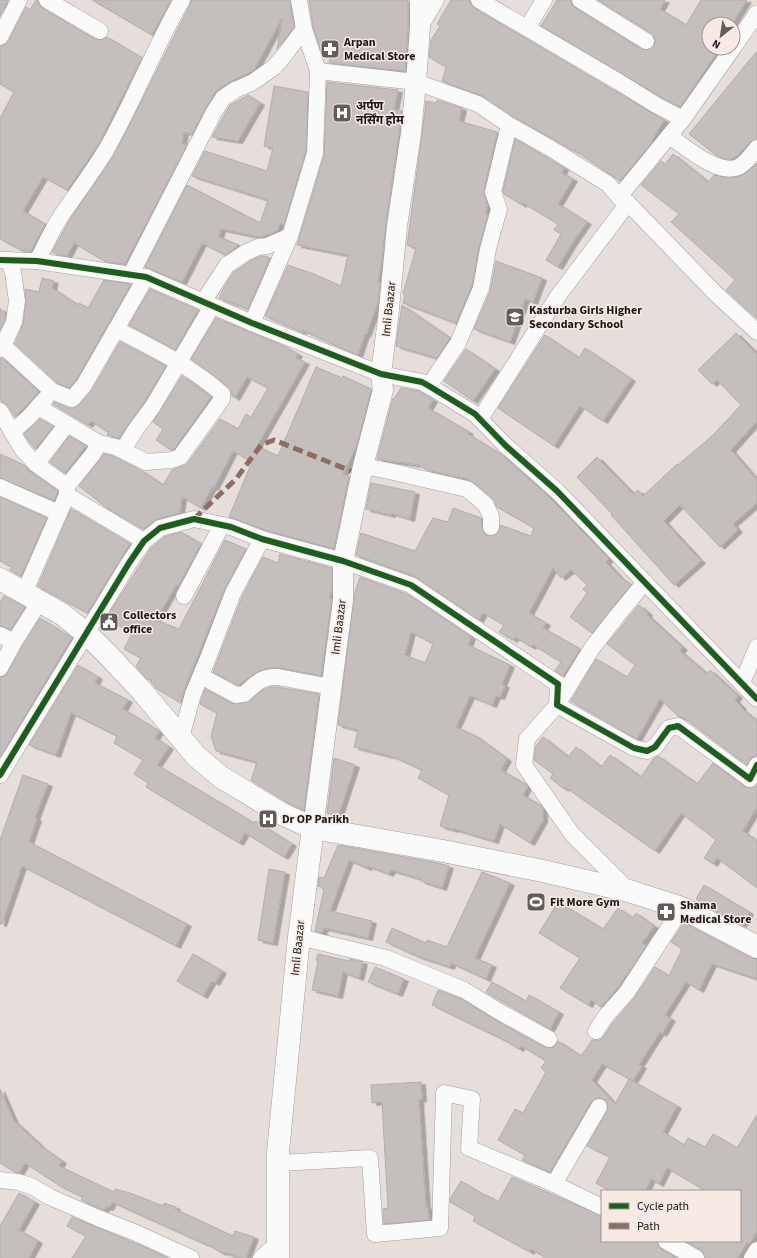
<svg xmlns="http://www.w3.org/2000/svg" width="757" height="1258" viewBox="0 0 757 1258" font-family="'Source Sans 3','Noto Sans Devanagari',sans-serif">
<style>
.building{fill:#c4bfbc;stroke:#b3aeab;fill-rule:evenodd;filter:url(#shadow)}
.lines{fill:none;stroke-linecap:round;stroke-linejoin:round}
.minor-casing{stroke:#a39e9c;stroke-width:17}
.tertiary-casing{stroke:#a39e9c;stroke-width:21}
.secondary-casing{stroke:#a39e9c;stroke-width:23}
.minor{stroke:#fbfafa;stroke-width:16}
.tertiary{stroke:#fbfafa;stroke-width:20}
.secondary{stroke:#fbfafa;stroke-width:22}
.quiet{stroke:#8d6e63;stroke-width:5;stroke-dasharray:10 5;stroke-linecap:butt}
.cycleway-casing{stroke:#f7eae4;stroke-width:8}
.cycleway{stroke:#1b5e20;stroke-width:6}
.labels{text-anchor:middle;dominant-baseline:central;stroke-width:3;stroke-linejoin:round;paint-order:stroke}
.poi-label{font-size:12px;font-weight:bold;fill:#1b1715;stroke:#f7eae4;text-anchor:start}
.street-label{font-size:12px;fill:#1b1715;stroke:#f7eae4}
</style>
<defs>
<filter id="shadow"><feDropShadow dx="4.5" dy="2.5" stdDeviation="0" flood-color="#0004"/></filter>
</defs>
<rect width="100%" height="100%" fill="#e6dedb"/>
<g class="building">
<polygon points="0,0 8,0 0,16"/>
<polygon points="36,0 38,1 39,5 42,8 95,39 100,40 107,37 142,58 98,145 67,190 43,177 23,211 45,224 31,251 23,251 0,239 0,118 14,92 0,84 0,46 5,45 8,42 26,7 30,10"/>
<polygon points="92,0 171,0 152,35"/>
<polygon points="191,0 290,0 294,27 277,49 282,18 254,70 230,82 217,90 206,107 192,134 184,132 182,143 187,145 125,264 106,262 74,243 67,256 56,254 52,252 69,221 114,155 190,5"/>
<polygon points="309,0 408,0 408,27 405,71 329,63 331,51 321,51 313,27"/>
<polygon points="451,0 470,0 471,4 474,8 664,120 651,142 652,142 620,181 574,150 574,151 514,117 483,96 442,81 446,67 429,57 431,40 440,26 437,24"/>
<polygon points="557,0 571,0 572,5 575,8 641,49 646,50 651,49 654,46 655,41 654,36 651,33 598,0 665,0 660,9 686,25 701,0 747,0 732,24 709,24 709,48 720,48 680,107 661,97 541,26"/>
<polygon points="757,51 757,139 750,142 736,157 731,159 725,159 717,156 689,134"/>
<polygon points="327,82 398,90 394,109 402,111 386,224 382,259 378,282 380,283 378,302 366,335 365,334 358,355 335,345 302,330 302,332 265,316 288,265 314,274 341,286 348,255 297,245 324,156"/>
<polygon points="274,86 308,92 306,151 284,225 280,223 277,231 260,237 221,229 219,237 239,245 225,255 202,243 182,282 145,267 187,185 260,223 268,200 192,176 205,151 267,171 273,148 264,146"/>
<polygon points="248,95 260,103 238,141 212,137 230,105"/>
<polygon points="437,100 462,108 459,121 497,132 484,190 487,205 486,214 488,215 479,247 472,285 456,323 403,303 405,295 403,294 416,248 407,245 422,135 426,101 436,103"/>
<polygon points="515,139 564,168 562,173 573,179 558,204 587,222 573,242 558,267 546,260 561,234 554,230 558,224 523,203 522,205 504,194 503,191"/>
<polygon points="673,154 708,182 714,175 731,178 743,175 757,163 757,319 726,290 735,280 671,222 679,214 641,185 661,161 665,164"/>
<polygon points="261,256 265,256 270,258 248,309 219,298 222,291 234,272 250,261"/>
<polygon points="496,261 542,278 533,302 525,299 510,342 474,329 490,292"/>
<polygon points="42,278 54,281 52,288 78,305 79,303 88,308 104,280 131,284 76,380 69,388 57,383 15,344 23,324 26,302 25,289 39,292"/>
<polygon points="150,289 198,310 175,350 129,325"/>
<polygon points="402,305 450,338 437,358 396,346"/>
<polygon points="0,308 6,314 5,319 0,330"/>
<polygon points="216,318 282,345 298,354 296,358 305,362 257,446 278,456 316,367 342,378 343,376 371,389 357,445 343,474 349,477 334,549 265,530 229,517 252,462 233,451 214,488 212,487 201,508 182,497 180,513 157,519 143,529 107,508 79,486 104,454 113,456 142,471 163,485 172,470 183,466 188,463 220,419 238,429 246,414 251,417 268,388 247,377 235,398 232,396 231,390 228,387 191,359"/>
<polygon points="736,333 757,354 757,421 731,450 757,480 757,503 733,524 738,530 720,547 680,505 664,521 701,561 674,585 611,515 612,514 577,477 597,457 633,494 638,490 643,496 677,464 678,465 713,435 741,405 717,380 712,384 698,370"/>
<polygon points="545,335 579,358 585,348 631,379 603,421 580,406 554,446 498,408"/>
<polygon points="120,342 166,366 145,401 119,438 107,435 109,433 91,421 88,425 53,404 54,402 68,408 74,408 79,405 92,390"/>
<polygon points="466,349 495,369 473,401 444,381"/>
<polygon points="0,358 2,358 39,392 15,417 8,406 2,402 0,399"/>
<polygon points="182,376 211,397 174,449 171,450 156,440 163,429 153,422"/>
<polygon points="401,388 419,391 433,400 428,408 469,432 468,434 502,455 550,498 609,559 606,562 620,577 631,585 592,633 570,617 587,593 583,589 587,585 571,570 561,578 553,568 529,613 546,623 543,628 580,649 563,676 555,671 561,662 533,645 531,647 515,637 513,640 499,632 504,625 483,613 479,620 414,576 356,555 361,533 415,551 433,518 448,522 453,508 481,518 483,531 486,535 491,536 495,535 499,532 500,525 531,536 534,528 497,507 495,503 496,502 491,497 473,482 463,477 462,478 427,470 419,465 377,459 393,398 394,399"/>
<polygon points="40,419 53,427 35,449 30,443 24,434"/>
<polygon points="69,436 86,446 65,473 50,462"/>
<polygon points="0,454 24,465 30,472 58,491 54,501 0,478"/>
<polygon points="371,483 415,492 410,519 391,513 391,515 366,509"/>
<polygon points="0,497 47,518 21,576 10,570 12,567 0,561"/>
<polygon points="71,509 130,544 87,613 38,586"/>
<polygon points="181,532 201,544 178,586 176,585 156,620 179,629 225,540 246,549 224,590 184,690 181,703 157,689 151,682 152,681 146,678 136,666 141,658 124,649 132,633 106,618 151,548 164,537"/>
<polygon points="280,554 332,568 332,591 329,598 332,599 321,676 280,668 271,668 259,671 238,685 213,672 242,597 263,557 278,563"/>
<path d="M 360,577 L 407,594 L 471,637 L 468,645 L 510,665 L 502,684 L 505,685 L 500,697 L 496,696 L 492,705 L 470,696 L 456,727 L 476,736 L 507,759 L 501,770 L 527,785 L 527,787 L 523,795 L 540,805 L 543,809 L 543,820 L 530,843 L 500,824 L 494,841 L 454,829 L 454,830 L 440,826 L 449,795 L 418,778 L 422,770 L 394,757 L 354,747 L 358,730 L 338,725 L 354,596 ZM 411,632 L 433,644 L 425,663 L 405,655 Z"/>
<polygon points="4,596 25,607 11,630 0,626 0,603"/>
<polygon points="639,605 648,613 647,615 683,648 680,651 707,674 710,670 738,696 735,700 742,707 741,708 757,721 757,756 751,757 747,765 684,718 679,717 660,699 637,739 571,701 596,659 627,677 635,665 607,644"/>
<polygon points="40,618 72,638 0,757 0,677 5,676 8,672 22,647"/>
<polygon points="78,665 98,677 95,683 128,700 123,709 159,731 155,738 169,747 157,765 254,823 256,821 292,844 284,857 245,833 239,843 146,787 148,783 134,774 143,760 114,743 117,736 71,713 56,755 29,745"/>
<polygon points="270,687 277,687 319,694 304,810 288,803 251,780 257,762 216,751 211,736 217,713 200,704 205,689 231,703 237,704 250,701 261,691"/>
<polygon points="543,737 568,757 576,747 601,767 610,755 641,777 654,758 658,756 697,784 713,763 745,787 750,788 754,787 757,785 757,807 743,831 757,841 757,888 717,858 713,864 704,858 716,840 681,813 655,851 565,787 564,789 550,778 553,774 534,760 536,746"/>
<polygon points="334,758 355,765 338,817 327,813"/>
<polygon points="23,775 48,784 35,818 37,819 29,842 187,924 176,946 22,866 2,924 0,924 0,840"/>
<polygon points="338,845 438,863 449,866 442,888 421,881 421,879 391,870 389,874 368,866 367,868 349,860 330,911 372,921 368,938 324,928 322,933 315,931 324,889 318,886 319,877 324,878"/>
<polygon points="269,869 285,872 273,943 258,940"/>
<polygon points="482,872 510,883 475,958 492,965 486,979 451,963 450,967 417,956 386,942 392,928 426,943 427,940 447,947"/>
<polygon points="704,885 749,912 742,925 717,912 696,899"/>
<polygon points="558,902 603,929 618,908 633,918 636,913 654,926 642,943 646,946 619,986 601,1007 591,1000 588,1005 560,988 580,958 539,933"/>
<polygon points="684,923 751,958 757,959 757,979 712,964 699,990 686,982 665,1015 671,1019 662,1034 660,1032 639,1065 642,1066 633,1081 602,1064 592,1080 615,1104 629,1079 677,1106 663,1132 684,1145 688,1138 705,1147 713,1134 737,1148 757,1115 757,1231 749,1244 747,1243 738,1258 705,1258 704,1254 701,1250 685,1241 744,1241 740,1239 740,1191 706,1191 667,1168 659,1184 651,1179 645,1191 611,1191 596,1183 610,1157 587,1146 607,1111 608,1107 607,1103 603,1099 599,1098 595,1099 591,1102 550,1172 522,1160 525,1155 498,1140 515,1109 523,1113 546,1072 541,1068 546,1061 521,1046 519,1049 504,1040 432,1005 438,990 460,998 495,1020 544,1047 549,1048 554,1047 558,1041 581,1056 592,1040 600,1040 604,1036 613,1023 635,997 655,967 669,976 682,949 671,942"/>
<polygon points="193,954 222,971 215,983 212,981 203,996 177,981"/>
<polygon points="318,954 349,961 350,959 363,962 359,978 343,972 338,996 312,990 318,961 316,960"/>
<polygon points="375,967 404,979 398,994 368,982"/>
<polygon points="492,982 526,1001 529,995 559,1012 550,1029 486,992"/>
<polygon points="421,1082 422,1099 419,1100 426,1207 428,1207 429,1220 384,1224 383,1209 388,1208 382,1102 372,1103 371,1085"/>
<polygon points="0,1089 14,1121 42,1147 62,1161 59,1166 114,1192 115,1189 130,1193 163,1206 164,1203 176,1207 175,1209 233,1236 235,1231 254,1237 246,1258 241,1258 223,1252 222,1253 205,1243 205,1244 112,1202 109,1208 106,1207 104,1210 102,1209 81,1200 83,1197 60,1186 25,1163 19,1173 15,1172 0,1163"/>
<polygon points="512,1177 602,1216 602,1241 657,1241 658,1245 661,1249 677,1258 546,1258 531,1249 530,1252 473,1221 475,1216 450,1202 450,1199 461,1181 486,1196 487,1195 498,1202"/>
<polygon points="19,1193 35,1202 19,1230 38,1241 29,1258 0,1258 0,1226"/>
<polygon points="72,1217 142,1246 168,1258 72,1258 86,1236 67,1226"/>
</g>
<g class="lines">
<g class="minor-casing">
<g id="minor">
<polyline points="47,0 100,31"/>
<polyline points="479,0 619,82 656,105 683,119"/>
<polyline points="580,0 646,41"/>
<polyline points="420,27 436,0"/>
<polyline points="527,28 544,0"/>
<polyline points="0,37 19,0"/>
<polyline points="733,48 757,13"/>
<polyline points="318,71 416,82 478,104 509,125 550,148 608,184 619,197 628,203 716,294 757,332"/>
<path d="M 669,136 C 686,147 720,178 740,166 C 747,162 752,154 757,148"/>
<polyline points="619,197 683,119 733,48"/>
<polyline points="0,260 37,261 146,277 252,323 381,374 422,382 429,386 475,414 505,445 557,491 757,699"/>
<path d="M 37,261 C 45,246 52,230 61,216 C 76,194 92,173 106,150 C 134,101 154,48 182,0"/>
<polyline points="131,274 214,112 223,98 235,90 253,82 273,68 283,57 304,29"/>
<polyline points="203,302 227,265 245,253 258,247 267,246 290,236 315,153 318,71 304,29 299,0"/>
<polyline points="252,323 290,236"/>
<polyline points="3,346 52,391 72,399 84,385 146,277"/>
<polyline points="0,349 3,346 14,322 17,301 13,272 8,260"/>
<polyline points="429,386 458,343 481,288 488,249 499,209 493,192 509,125"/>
<path d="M 39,406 L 47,412 L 99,443 L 116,447 L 146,462 L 172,460 L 180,457 L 222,399 L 222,394 C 191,366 152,348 116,329"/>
<polyline points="0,411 22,449 36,464 67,486 67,495 144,541"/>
<polyline points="480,419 558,296 628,203"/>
<polyline points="12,432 28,418 46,398"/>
<polyline points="123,450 134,432 153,406 212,306"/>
<polyline points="36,464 67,424"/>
<polyline points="363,466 389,471 467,489 485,504 491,516 491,527"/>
<polyline points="67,486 93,454 99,443"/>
<polyline points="0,487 59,513"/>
<polyline points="24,593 67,495"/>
<polyline points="184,596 222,525"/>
<polyline points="0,635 14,642"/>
<polyline points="0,668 14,642 40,601"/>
<path d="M 201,676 L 236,695 L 244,694 C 256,684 261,676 278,677 L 331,687"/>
<polyline points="742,683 757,647"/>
<polyline points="181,738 193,694 208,658 233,593 262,539"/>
<polyline points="0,775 129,563 144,541 160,528 194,519 231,527 262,539 343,561 411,585 558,684 557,705 634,748 647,751 655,747 669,728 678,726 750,779 757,765"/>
<polyline points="629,891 572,834 524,765 527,739 557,705 592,648 617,616 645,582"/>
<polyline points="299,937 386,958 464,990 500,1012 549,1039"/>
<polyline points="596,1031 605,1017 627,992 682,908"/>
<polyline points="279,1163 370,1158 375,1234 440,1228 444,1093 472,1099 469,1148 554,1184 602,1207"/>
<polyline points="0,1180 18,1182 31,1186 50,1197 98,1218 134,1232 191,1258"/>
<polyline points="554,1184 599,1107"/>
<polyline points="666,1241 696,1258"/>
<polyline points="261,1258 278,1243"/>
<polyline points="752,1258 757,1250"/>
</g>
</g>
<g class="tertiary-casing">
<polyline id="tertiary" points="313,828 343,600 343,561 363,466 383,390 381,374 388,319 397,226 411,133 416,82 420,27 420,0"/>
</g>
<g class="secondary-casing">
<g id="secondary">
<polyline points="0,579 62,614 87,634 109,656 141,690 196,756 221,777 282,814 313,828 443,851 543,871 629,891 682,908 757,947"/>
<polyline points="278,1258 278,1152 299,937 313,828"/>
</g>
</g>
<use href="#minor" class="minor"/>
<use href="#tertiary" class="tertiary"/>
<use href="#secondary" class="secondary"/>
<polyline class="quiet" points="194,519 236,479 261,445 274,440 351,471"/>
<g class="cycleway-casing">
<g id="cycleway">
<polyline points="0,260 37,261 146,277 252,323 381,374 422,382 429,386 475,414 505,445 557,491 757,699"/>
<polyline points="0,775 129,563 144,541 160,528 194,519 231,527 262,539 343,561 411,585 558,684 557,705 634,748 647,751 655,747 669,728 678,726 750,779 757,765"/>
</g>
</g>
<use href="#cycleway" class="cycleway"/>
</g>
<defs>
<g id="pharmacy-square" transform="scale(1)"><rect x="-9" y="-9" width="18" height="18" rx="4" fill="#625d5a" stroke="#f7eae4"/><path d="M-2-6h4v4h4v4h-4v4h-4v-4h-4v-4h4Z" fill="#fff"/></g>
<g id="hospital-square" transform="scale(1)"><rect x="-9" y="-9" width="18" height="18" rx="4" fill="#625d5a" stroke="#f7eae4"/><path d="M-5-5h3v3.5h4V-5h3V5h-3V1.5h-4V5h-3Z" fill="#fff"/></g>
<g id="school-square" transform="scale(1)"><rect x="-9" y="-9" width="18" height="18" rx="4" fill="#625d5a" stroke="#f7eae4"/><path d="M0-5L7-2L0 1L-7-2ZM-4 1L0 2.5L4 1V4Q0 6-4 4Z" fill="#fff"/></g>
<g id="civic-square" transform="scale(1)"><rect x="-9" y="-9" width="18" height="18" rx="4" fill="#625d5a" stroke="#f7eae4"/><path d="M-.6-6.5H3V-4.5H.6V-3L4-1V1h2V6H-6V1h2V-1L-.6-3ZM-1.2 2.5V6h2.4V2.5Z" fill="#fff"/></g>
<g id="stadium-square" transform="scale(1)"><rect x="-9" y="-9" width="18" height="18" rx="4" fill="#625d5a" stroke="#f7eae4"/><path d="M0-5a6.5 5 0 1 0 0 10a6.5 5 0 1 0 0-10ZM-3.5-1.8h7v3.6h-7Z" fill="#fff"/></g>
</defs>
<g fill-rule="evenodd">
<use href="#pharmacy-square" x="330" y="49"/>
<use href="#hospital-square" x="342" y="113"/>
<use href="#school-square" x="515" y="317"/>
<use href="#civic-square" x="109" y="622"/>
<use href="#hospital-square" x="268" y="819"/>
<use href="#stadium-square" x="536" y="902"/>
<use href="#pharmacy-square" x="666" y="912"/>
</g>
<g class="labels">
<g class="poi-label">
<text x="344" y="42">Arpan<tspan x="344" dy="14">Medical Store</tspan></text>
<text x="356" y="106">अर्पण<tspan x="356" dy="14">नर्सिंग होम</tspan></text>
<text x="529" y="310">Kasturba Girls Higher<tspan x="529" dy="14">Secondary School</tspan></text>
<text x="123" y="615">Collectors<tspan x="123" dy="14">office</tspan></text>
<text x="282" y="819">Dr OP Parikh</text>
<text x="550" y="902">Fit More Gym</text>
<text x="680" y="905">Shama<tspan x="680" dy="14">Medical Store</tspan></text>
</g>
<g class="street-label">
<text transform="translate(389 309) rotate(-84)">Imli Baazar</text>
<text transform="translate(339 627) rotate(-83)">Imli Baazar</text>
<text transform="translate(298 948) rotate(-84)">Imli Baazar</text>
</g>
</g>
<rect x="601" y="1190" width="140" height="52" fill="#f7eae4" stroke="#9f9691"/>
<rect x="609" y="1203" width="20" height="6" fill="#1b5e20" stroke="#9f9691"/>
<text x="637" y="1210" font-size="12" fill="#1b1715">Cycle path</text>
<rect x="609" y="1223" width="20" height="6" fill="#8d6e63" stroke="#9f9691"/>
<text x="637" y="1230" font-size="12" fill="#1b1715">Path</text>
<g transform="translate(721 36) rotate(210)"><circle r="19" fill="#f7eae4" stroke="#9f9691"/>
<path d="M0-3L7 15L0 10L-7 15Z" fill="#625d5a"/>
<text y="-6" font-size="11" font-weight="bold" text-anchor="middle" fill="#1b1715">N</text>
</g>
</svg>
